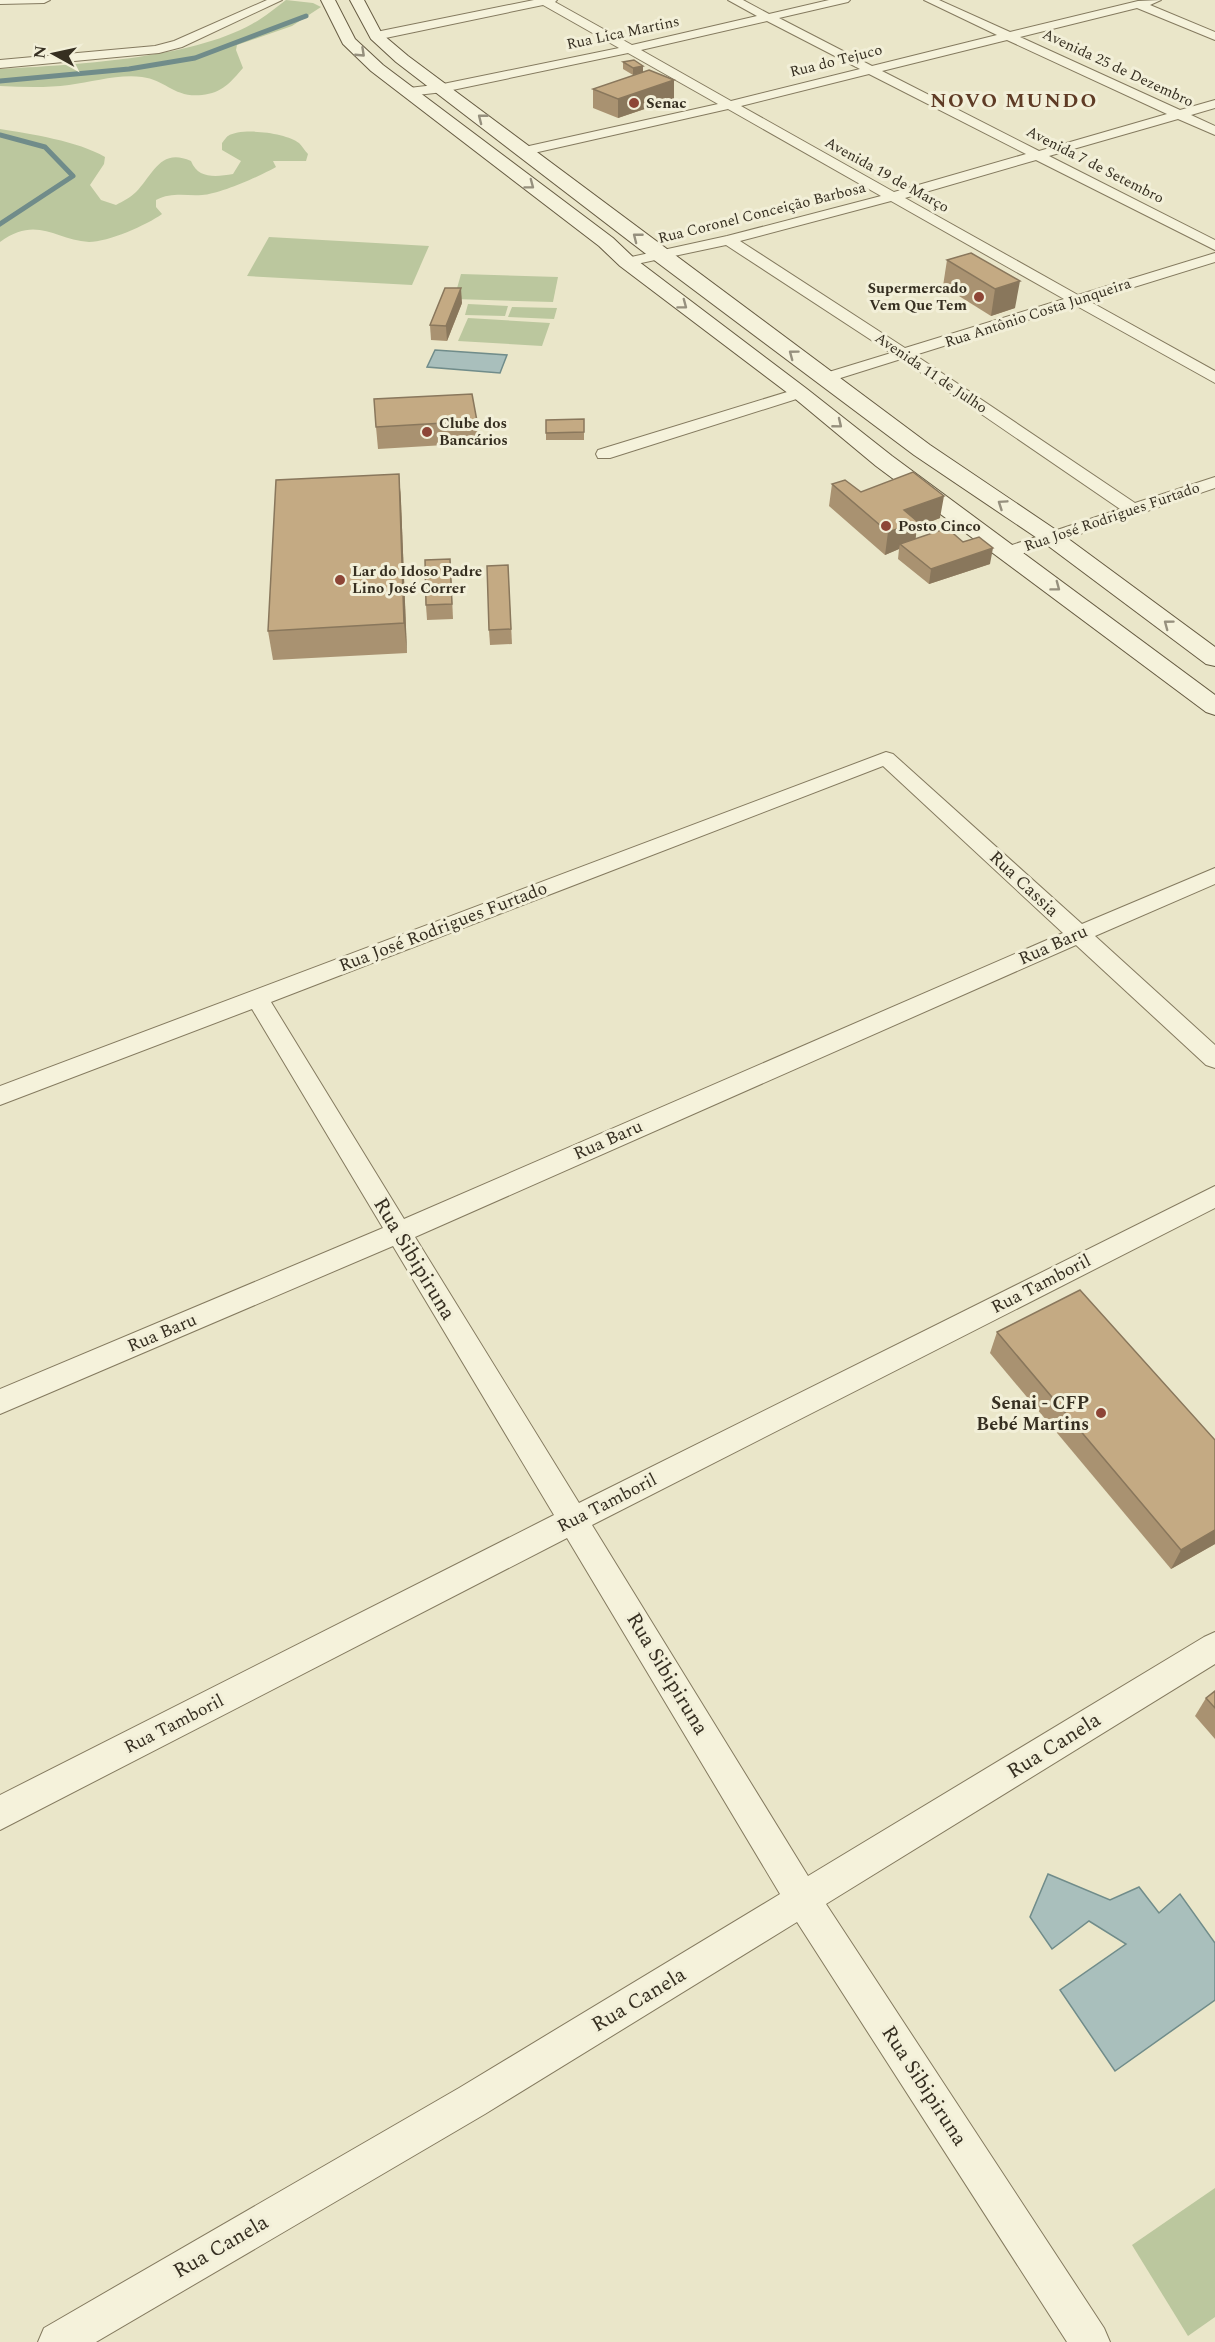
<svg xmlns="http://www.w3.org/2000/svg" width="1215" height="2342" viewBox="0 0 1215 2342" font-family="Spectral,serif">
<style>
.green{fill:#bbc79e}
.water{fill:#a9bfbc;stroke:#708c8a;stroke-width:1.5}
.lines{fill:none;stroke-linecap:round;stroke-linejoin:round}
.stream{stroke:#708c8a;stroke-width:5}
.street-casing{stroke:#847a5f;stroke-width:2}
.secondary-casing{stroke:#665b42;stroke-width:2}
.street{fill:#f5f2db;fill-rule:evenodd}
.secondary{fill:#f5f2db;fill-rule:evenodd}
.wall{fill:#a99271}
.shaded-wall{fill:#89775c}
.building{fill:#c4aa83;stroke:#89775c;stroke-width:1.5}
.oneway{stroke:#96907e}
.poi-dot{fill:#8d4536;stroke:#f2efd8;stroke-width:2}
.labels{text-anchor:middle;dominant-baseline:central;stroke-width:6;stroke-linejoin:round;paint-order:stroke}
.far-street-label{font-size:15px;fill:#362f21;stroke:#f2efd8}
.far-poi-label{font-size:15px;font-weight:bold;fill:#362f21;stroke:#f2efd8;text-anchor:start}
.street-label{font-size:18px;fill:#362f21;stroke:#f2efd8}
.poi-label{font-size:18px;font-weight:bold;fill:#362f21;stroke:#f2efd8;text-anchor:end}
.far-district-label{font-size:20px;font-weight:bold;letter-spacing:1.5px;fill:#5f3b25;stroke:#f2efd8}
.near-street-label{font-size:21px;fill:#362f21;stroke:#f2efd8}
</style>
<rect width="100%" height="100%" fill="#eae6c9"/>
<g class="green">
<path d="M 286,0 L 313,3 L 321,7 L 292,26 L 237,45 L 236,50 L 243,68 C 231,82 222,93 202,95 C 174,98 166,80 142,77 C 118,74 93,82 69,85 C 46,88 23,87 0,86 L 0,69 C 72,65 190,59 252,24 C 264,18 275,8 286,0 Z"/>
<path d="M 0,129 C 31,134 78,141 105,157 L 104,164 L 90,185 L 101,200 L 116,205 C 123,201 130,198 136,192 C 153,175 160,147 191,161 C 198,179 216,177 233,174 L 241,161 L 222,150 L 222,143 C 223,142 227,136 228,136 C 242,127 287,133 299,143 C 302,146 305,151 308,154 L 306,161 L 273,161 L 276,167 C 260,176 220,194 202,195 C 185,196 172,192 156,200 L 156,207 L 162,214 C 147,225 108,242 89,242 C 55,240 37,215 0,242 Z"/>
<polygon points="269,237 429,246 412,285 247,276"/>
<polygon points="461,274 558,277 553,302 454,299"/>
<polygon points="468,304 508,306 505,316 465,315"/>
<polygon points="512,307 557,308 554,319 508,317"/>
<polygon points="468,318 550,323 542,346 458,341"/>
<polygon points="1215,2188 1215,2317 1188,2336 1132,2245"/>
</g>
<g class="water">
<polygon points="435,350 507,355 500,373 427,367"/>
<polygon points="1048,1874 1110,1900 1139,1887 1159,1913 1180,1894 1215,1943 1215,2000 1115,2071 1060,1990 1126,1944 1089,1921 1052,1949 1030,1917"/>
</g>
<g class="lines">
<g class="stream">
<polyline points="0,81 129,69 195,58 306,16"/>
<polyline points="0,135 45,147 73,176 0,224"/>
</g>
<g class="street-casing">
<g id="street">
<polygon points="0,0 50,0 44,3 0,4"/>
<polygon points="267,0 282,0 182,47 159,53 0,68 0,60 155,46 174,41"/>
<path d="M 534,0 L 557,0 L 555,2 L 632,45 L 757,16 L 728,0 L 743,0 L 769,14 L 829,0 L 850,0 L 848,2 L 779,18 L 872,66 L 997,35 L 924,0 L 939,0 L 1010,32 L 1138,1 L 1161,0 L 1150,5 L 1215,32 L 1215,40 L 1137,8 L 1020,37 L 1180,110 L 1215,100 L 1215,108 L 1191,115 L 1215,126 L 1215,135 L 1178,119 L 1049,156 L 1215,240 L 1215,250 L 1036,160 L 905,198 L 1078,295 L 1215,253 L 1215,262 L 1089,301 L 1215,371 L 1215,383 L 1075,305 L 915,355 L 1135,503 L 1215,477 L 1215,488 L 1015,556 L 1003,556 L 1000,552 L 1003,548 L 1120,509 L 901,359 L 831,381 L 819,381 L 817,378 L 819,375 L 891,353 L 726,245 L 627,266 L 620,262 L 622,259 L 727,236 L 881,196 L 728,109 L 525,155 L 520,154 L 518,151 L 520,148 L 718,104 L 628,53 L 443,92 L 409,96 L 403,92 L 409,88 L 443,84 L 619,48 L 543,5 L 376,40 L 370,36 L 376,32 ZM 767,21 L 860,69 L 731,101 L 641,50 ZM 1007,40 L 1167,114 L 1039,151 L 882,71 ZM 869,74 L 1026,154 L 894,192 L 741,106 ZM 891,201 L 1064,299 L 905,348 L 740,241 Z"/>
<polygon points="800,388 806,390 808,393 806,396 610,458 598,458 596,454 598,450"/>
<path d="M 886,752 L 893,754 L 1082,924 L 1215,868 L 1215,884 L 1095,936 L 1215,1045 L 1215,1068 L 1206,1065 L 1076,945 L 415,1237 L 579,1503 L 1215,1186 L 1215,1208 L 592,1525 L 808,1876 L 1204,1637 L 1215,1632 L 1215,1664 L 826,1904 L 1104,2328 L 1110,2342 L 1067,2342 L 797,1922 L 485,2114 L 96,2342 L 38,2342 L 44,2328 L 459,2088 L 780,1894 L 567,1538 L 0,1830 L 0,1795 L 554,1515 L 393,1246 L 0,1414 L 0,1389 L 383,1228 L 252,1009 L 0,1105 L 0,1086 ZM 883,766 L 1063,933 L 404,1219 L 271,1002 Z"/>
</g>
</g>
<g class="secondary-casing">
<g id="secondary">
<polygon points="321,0 335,0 355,39 383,65 613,238 634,258 807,389 892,456 1215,695 1215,715 1206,712 876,466 793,397 620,266 599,246 371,71 343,44"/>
<polygon points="350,0 364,0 382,34 408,56 930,445 1059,532 1215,647 1215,666 1206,664 1043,542 914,455 654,260 396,62 371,39"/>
</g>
</g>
<use href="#street" class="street"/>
<use href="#secondary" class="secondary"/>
</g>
<g class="wall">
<polygon points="623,62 643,66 643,72 674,99 618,118 593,108 593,89 638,74 633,75 623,69"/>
<polygon points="971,253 1015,308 991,316 943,286 947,260"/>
<polygon points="462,303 447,341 431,340 430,325"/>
<polygon points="584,419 584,440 546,440 546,420"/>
<polygon points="477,421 478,443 378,449 376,427"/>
<polygon points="399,474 401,502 407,653 273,660 268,631"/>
<polygon points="832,484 861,492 940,518 917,527 915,539 963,542 990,564 929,584 898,559 899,549 885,555 829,506"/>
<polygon points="508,565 512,644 490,645 489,630"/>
<polygon points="451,574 453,619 427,620 426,605"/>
<polygon points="997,1332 1215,1440 1215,1544 1171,1569 990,1353"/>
<polygon points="1215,1691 1215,1739 1195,1716 1206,1698"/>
</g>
<g class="shaded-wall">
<polygon points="643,66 643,72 633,75 633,68"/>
<polygon points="674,80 674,99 618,118 618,99"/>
<polygon points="1020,281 1015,308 991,316 995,289"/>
<polygon points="461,288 462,303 447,341 446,326"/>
<polygon points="399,474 401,502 407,653 404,623"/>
<polygon points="944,496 940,518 917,527 915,544 900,544 899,549 885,555 888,532 904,510"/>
<polygon points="993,548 990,564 929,584 931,569"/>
<polygon points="1215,1530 1215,1544 1171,1569 1181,1550"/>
</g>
<g class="building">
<polygon points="634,60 643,66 633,68 623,62"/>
<polygon points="649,70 674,80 618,99 593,89"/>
<polygon points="971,253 1020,281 995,289 947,260"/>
<polygon points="445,288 461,288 446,326 430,325"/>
<polygon points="472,394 477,421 376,427 374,399"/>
<polygon points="584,419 584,432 546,433 546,420"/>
<polygon points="913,472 944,496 904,510 918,522 888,532 832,484 845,480 861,492"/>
<polygon points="399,474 404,623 268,631 276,480"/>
<polygon points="947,528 963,542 979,537 993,548 931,569 900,544"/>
<polygon points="450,559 452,604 426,605 425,560"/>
<polygon points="508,565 511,629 489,630 487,566"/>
<polygon points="1080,1290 1215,1440 1215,1530 1181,1550 997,1332"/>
<polygon points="1215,1691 1215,1708 1206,1698"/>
</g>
<defs><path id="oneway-chevron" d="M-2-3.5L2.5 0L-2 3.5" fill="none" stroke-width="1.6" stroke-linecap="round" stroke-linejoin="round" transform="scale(1.5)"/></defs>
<g class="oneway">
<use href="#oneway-chevron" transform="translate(361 53) rotate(43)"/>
<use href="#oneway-chevron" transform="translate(482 118) rotate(-142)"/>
<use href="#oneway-chevron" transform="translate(530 185) rotate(37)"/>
<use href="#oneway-chevron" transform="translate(637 237) rotate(-142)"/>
<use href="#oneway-chevron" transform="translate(683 305) rotate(37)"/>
<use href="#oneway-chevron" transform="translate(793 354) rotate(-143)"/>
<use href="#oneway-chevron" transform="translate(838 424) rotate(39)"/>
<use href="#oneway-chevron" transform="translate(1002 504) rotate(-146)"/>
<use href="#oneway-chevron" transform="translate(1056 587) rotate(37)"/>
<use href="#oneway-chevron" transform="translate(1168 624) rotate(-143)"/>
</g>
<g class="poi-dot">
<circle cx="634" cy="103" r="6"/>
<circle cx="979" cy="297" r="6"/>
<circle cx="427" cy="432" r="6"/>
<circle cx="886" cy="526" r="6"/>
<circle cx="340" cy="580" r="6"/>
<circle cx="1101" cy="1413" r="6"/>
</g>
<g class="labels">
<g class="far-street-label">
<text transform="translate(623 33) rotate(-12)">Rua Lica Martins</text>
<text transform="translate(836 61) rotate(-14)">Rua do Tejuco</text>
<text transform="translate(1118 68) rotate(25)">Avenida 25 de Dezembro</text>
<text transform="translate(1095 165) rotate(27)">Avenida 7 de Setembro</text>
<text transform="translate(887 175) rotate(29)">Avenida 19 de Março</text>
<text transform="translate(762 213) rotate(-14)">Rua Coronel Conceição Barbosa</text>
<text transform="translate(1038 313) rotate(-18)">Rua Antônio Costa Junqueira</text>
<text transform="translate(931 373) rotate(34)">Avenida 11 de Julho</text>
<text transform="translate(1112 517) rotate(-19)">Rua José Rodrigues Furtado</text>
</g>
<g class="far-poi-label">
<text x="646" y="103">Senac</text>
<text x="967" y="288" text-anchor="end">Supermercado<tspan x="967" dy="17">Vem Que Tem</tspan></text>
<text x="439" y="423">Clube dos<tspan x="439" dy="17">Bancários</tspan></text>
<text x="898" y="526">Posto Cinco</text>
<text x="352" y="571">Lar do Idoso Padre<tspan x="352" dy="17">Lino José Correr</tspan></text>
</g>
<g class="street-label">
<text transform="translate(1024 884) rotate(43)">Rua Cassia</text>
<text transform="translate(443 927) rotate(-21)">Rua José Rodrigues Furtado</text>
<text transform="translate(1053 945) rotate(-24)">Rua Baru</text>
<text transform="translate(608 1140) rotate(-24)">Rua Baru</text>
<text transform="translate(1041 1284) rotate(-27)">Rua Tamboril</text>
<text transform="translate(162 1333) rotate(-23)">Rua Baru</text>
<text transform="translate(607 1503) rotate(-27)">Rua Tamboril</text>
<text transform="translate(174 1724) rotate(-27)">Rua Tamboril</text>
</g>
<g class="poi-label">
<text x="1089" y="1403">Senai - CFP<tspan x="1089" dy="21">Bebé Martins</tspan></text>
</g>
<g class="far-district-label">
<text x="1014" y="101">NOVO MUNDO</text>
</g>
<g class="near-street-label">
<text transform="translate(414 1259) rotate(59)">Rua Sibipiruna</text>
<text transform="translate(667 1674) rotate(59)">Rua Sibipiruna</text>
<text transform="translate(1054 1746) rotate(-32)">Rua Canela</text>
<text transform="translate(639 2000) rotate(-31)">Rua Canela</text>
<text transform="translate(924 2086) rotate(57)">Rua Sibipiruna</text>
<text transform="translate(221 2247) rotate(-30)">Rua Canela</text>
</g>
</g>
<g transform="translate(54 54) rotate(278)" stroke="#f2efd8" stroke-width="4.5" paint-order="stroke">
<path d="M0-4.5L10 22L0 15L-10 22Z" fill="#362f21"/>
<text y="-9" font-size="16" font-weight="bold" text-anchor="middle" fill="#362f21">N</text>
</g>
</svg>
